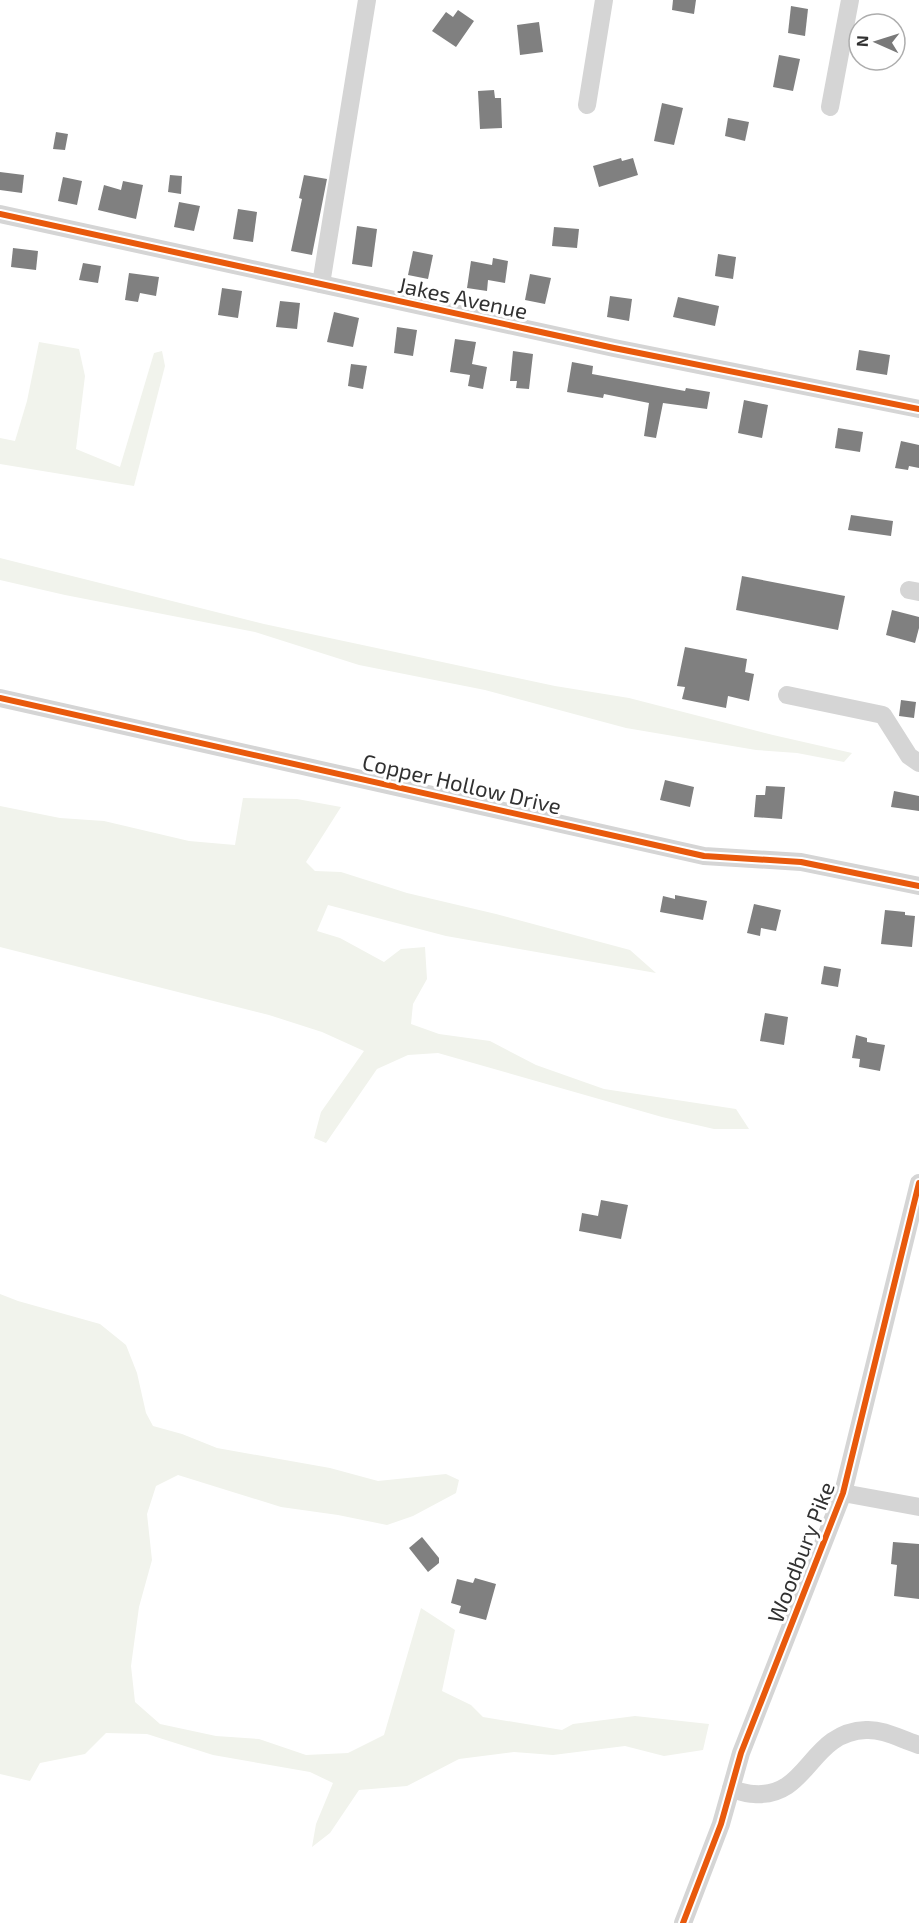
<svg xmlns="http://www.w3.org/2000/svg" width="919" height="1923" viewBox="0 0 919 1923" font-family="'Exo 2',sans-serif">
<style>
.green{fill:#f1f3ec}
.building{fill:#808080}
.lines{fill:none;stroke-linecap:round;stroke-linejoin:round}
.minor{stroke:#d5d5d5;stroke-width:18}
.cycleway-casing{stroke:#fff;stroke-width:10}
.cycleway{stroke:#e8590c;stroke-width:6}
.labels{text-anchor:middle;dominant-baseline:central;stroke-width:6;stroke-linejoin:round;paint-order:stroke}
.street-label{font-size:22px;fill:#313131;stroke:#fff}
</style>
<rect width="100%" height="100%" fill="#fff"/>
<g class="green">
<polygon points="39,342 79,349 85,376 76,449 120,467 154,353 162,351 165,366 134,486 0,464 0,438 15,441 27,401"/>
<polygon points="0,558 264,624 555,686 629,698 773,735 852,753 844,762 797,753 756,750 626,728 485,690 359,665 255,632 65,595 0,580"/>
<polygon points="243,798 297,799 341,807 306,862 315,871 341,872 407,893 496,914 630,950 656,973 446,936 328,905 317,931 340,938 384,962 401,949 425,947 427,979 413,1004 411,1024 439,1034 490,1041 536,1065 604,1089 736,1109 749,1129 714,1129 662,1117 438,1053 408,1055 377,1069 326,1143 314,1138 321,1112 364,1051 322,1032 269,1015 0,947 0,806 60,818 104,821 189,841 235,845"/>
<polygon points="0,1294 18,1301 100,1324 126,1345 137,1373 146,1413 153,1426 182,1434 217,1448 330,1468 378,1481 446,1474 459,1480 456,1493 413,1516 387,1525 338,1515 281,1507 178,1475 156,1486 147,1514 152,1560 139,1607 131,1666 135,1702 160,1724 216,1736 259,1739 306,1755 348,1753 384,1735 421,1608 455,1630 442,1691 471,1705 483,1717 562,1730 573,1724 635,1716 709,1724 703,1750 664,1756 625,1746 553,1755 514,1752 459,1759 407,1786 359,1790 330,1833 312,1847 316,1824 333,1783 310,1772 213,1755 147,1734 106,1733 85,1754 40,1763 30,1781 0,1774"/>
</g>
<g class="building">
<polygon points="673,0 696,0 694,14 672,10"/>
<polygon points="791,6 808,9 805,36 788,33"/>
<polygon points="458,10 474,21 456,47 432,31 446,12 453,17"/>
<polygon points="539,22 543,52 520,55 517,25"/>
<polygon points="779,55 800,59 793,91 773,87"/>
<polygon points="494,90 495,98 501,98 502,128 480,129 478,91"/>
<polygon points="662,103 683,108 674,145 654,141"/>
<polygon points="728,118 749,122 745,141 725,136"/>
<polygon points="56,132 68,134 65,150 53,149"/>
<polygon points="621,158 622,161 633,158 638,175 599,187 593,166"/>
<polygon points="0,172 24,175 22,193 0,190"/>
<polygon points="170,175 182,176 181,194 168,192"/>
<polygon points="304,175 327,179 312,255 291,251 302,199 299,198"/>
<polygon points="63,177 82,181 77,205 58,201"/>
<polygon points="123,181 143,185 136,219 98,210 104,185 121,190"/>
<polygon points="179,202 200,206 194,231 174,227"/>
<polygon points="238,209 257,212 253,242 233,239"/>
<polygon points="357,226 377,229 372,267 352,264"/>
<polygon points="554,227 579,229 577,248 552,246"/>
<polygon points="13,248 38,251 36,270 11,267"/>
<polygon points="413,251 433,255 428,279 408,275"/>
<polygon points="718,254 736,257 733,279 715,276"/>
<polygon points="493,258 508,261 505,283 488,280 487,291 467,288 471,261 492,265"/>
<polygon points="83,263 101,266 98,283 79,280"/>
<polygon points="129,273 159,277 156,296 140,293 138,302 125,300"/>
<polygon points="530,274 551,278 545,304 525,300"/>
<polygon points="222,288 242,291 238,318 218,315"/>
<polygon points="610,296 632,299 629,321 607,317"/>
<polygon points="678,297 719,306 715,326 673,317"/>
<polygon points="280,301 300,303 297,329 276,327"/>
<polygon points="334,312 359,318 353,347 327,342"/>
<polygon points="397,327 417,330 413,356 394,353"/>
<polygon points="455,339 476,342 472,364 487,367 483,389 468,386 470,375 450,372"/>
<polygon points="859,350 890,355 887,375 856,370"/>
<polygon points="513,351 533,354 529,389 516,388 517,381 510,381"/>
<polygon points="572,362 593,366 592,374 685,391 686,388 710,392 707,409 663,403 656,438 644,436 649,403 604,394 603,398 567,392"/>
<polygon points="351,364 367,366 363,389 348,386"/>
<polygon points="744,400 768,405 762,438 738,433"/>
<polygon points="838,428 863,432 860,452 835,448"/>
<polygon points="901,441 919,445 919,468 909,466 908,470 895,468"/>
<polygon points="851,515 893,521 891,536 848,530"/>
<polygon points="742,576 845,596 838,630 736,610"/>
<polygon points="892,610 919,617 919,628 915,643 886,635"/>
<polygon points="685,647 747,659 745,672 754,674 749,701 728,696 726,708 682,699 685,687 677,686"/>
<polygon points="901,700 916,702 914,718 899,716"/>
<polygon points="665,780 694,787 690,807 660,800"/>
<polygon points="766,786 785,787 782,819 754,817 756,795 765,795"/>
<polygon points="894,791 919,796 919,811 891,807"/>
<polygon points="675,895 707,901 703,920 660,912 663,896 675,899"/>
<polygon points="754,904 781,910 776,931 761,928 760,936 747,933"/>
<polygon points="885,910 905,912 905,915 915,916 912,947 881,944"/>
<polygon points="824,966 841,969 838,987 821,984"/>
<polygon points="765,1013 788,1017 784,1045 760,1041"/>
<polygon points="856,1035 867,1038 867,1042 885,1045 880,1071 859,1067 860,1059 852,1058"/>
<polygon points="601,1200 628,1205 621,1239 579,1231 582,1213 598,1216"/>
<polygon points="422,1537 439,1558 439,1563 428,1572 409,1548"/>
<polygon points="893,1542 919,1544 919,1599 894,1596 897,1565 891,1564"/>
<polygon points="475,1578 496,1584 486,1620 459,1613 461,1606 451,1603 457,1579 473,1583"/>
</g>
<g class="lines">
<g class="minor">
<polyline points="587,105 604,0"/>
<polyline points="830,107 850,0"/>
<polyline points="0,214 614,348 919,409"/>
<polyline points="321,284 367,0"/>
<polyline points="909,590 919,592"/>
<polyline points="787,695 883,715 909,756 919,763"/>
<polyline points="0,698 704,856 801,862 919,886"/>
<polyline points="843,1493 919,1507"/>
<path d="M 731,1789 C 738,1791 746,1794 754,1794 C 809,1798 809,1732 866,1730 C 884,1729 902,1740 919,1745"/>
<polyline points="683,1923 721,1824 741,1753 843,1493 919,1183"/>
</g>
<g class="cycleway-casing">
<g id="cycleway">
<polyline points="0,214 614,348 919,409"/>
<polyline points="0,698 704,856 801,862 919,886"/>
<polyline points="683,1923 721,1824 741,1753 843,1493 919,1183"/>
</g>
</g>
<use href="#cycleway" class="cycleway"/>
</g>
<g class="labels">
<g class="street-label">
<text transform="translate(463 297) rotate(12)">Jakes Avenue</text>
<text transform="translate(462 783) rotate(13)">Copper Hollow Drive</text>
<text transform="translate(800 1552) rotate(-69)">Woodbury Pike</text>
</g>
</g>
<g transform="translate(877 42) rotate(273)"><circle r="28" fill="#ffffff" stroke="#adadad" stroke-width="1.5"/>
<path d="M0-4.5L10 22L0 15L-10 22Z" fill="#797979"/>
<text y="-9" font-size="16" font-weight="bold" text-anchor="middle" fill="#313131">N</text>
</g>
</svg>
